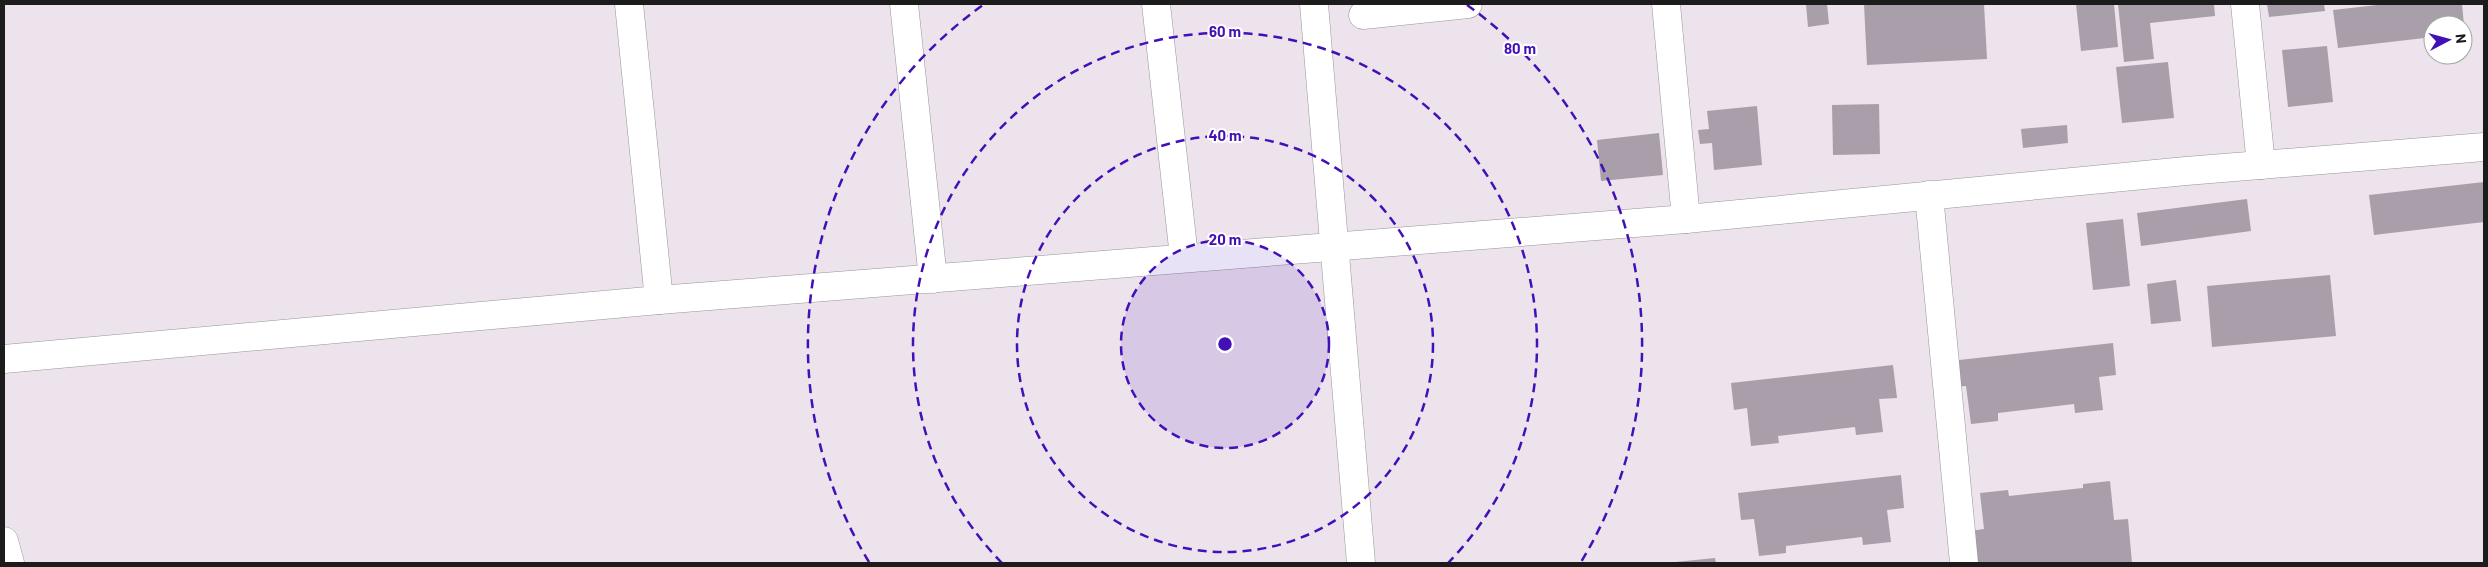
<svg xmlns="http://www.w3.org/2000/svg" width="2488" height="567" viewBox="0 0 2488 567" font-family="Barlow,sans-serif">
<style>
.building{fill:#a89fab}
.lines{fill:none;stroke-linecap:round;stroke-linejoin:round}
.minor-casing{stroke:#969696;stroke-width:29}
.minor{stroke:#fff;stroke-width:28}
.ring{fill:none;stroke:#4310b8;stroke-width:2.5;stroke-dasharray:9 6}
.centre{fill:#4310b8;stroke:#fff;stroke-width:2.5}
.ring-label{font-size:15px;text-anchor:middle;font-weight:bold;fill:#4310b8;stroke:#fff;stroke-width:4;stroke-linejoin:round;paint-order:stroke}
</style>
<rect width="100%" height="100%" fill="#ece3ed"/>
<g class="building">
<polygon points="1806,4 1827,4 1829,24 1808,27"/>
<polygon points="1864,4 1984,4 1987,59 1867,65"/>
<polygon points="2076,4 2114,4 2118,47 2081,51"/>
<polygon points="2118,4 2214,4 2215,16 2150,23 2154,59 2124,62"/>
<polygon points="2267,4 2324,4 2325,11 2269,17"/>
<polygon points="2386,4 2462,4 2464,25 2433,25 2433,37 2338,48 2333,10"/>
<polygon points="2327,46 2333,102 2288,107 2282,50"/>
<polygon points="2168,62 2174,118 2122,123 2116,67"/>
<polygon points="1879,104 1880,154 1833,155 1832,105"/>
<polygon points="1757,106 1762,165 1714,170 1712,143 1700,144 1698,130 1709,129 1707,111"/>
<polygon points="2067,125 2068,143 2023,148 2021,129"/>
<polygon points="1659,133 1663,175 1601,181 1597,140"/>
<polygon points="2484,182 2484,222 2374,235 2369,195"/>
<polygon points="2247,199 2251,231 2141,246 2137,213"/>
<polygon points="2123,219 2130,286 2093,290 2086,223"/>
<polygon points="2330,275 2336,336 2212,347 2207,286"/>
<polygon points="2176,280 2181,321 2151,324 2147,284"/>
<polygon points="2113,343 2116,375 2099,377 2103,410 2075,413 2074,404 1998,413 1998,421 1971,424 1966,386 1953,387 1950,361"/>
<polygon points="1893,365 1897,398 1879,399 1883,432 1856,435 1855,427 1778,436 1779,443 1751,446 1747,408 1734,410 1731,383"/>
<polygon points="1901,475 1904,508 1887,510 1891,542 1863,545 1862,537 1786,546 1786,553 1759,556 1754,519 1741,520 1738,493"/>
<polygon points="2110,481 2114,520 2128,519 2132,563 1973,563 1970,531 1984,529 1980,493 2008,490 2009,496 2083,488 2083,484"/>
<polygon points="1715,558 1716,563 1675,563 1675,562"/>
</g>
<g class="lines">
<g class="minor-casing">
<g id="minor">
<polyline points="629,4 659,300"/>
<polyline points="904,4 933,279"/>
<polyline points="1156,4 1184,257"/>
<polyline points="1314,4 1361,563"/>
<polyline points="1666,4 1686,219"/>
<polyline points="2245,4 2261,165"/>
<polyline points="1363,15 1468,4"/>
<polyline points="1929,195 1964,563"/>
<polyline points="4,359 659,300 1686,219 2186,171 2484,147"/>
<polyline points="4,541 10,563"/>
</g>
</g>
<use href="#minor" class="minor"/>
</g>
<circle cx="1225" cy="344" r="104" fill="#4310b8" fill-opacity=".12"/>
<g class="ring">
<circle cx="1225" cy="344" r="104"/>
<circle cx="1225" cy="344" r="208"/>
<path d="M1002 563A312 312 0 1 1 1448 563"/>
<path d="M869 562A417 417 0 0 1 983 5M1467 5A417 417 0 0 1 1581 562"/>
</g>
<circle cx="1225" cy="344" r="8" class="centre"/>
<g class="ring-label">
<text x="1225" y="37">60 m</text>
<text x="1520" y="54">80 m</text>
<text x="1225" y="141">40 m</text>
<text x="1225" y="245">20 m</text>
</g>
<rect width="2488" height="567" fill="none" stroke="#1c1c1c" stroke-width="10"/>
<g transform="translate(2448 40) rotate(84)"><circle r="24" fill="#ffffff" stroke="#a4a4a4"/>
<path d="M0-4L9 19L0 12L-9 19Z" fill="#4310b8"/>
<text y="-8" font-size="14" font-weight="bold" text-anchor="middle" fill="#1c1c1c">N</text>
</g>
</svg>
